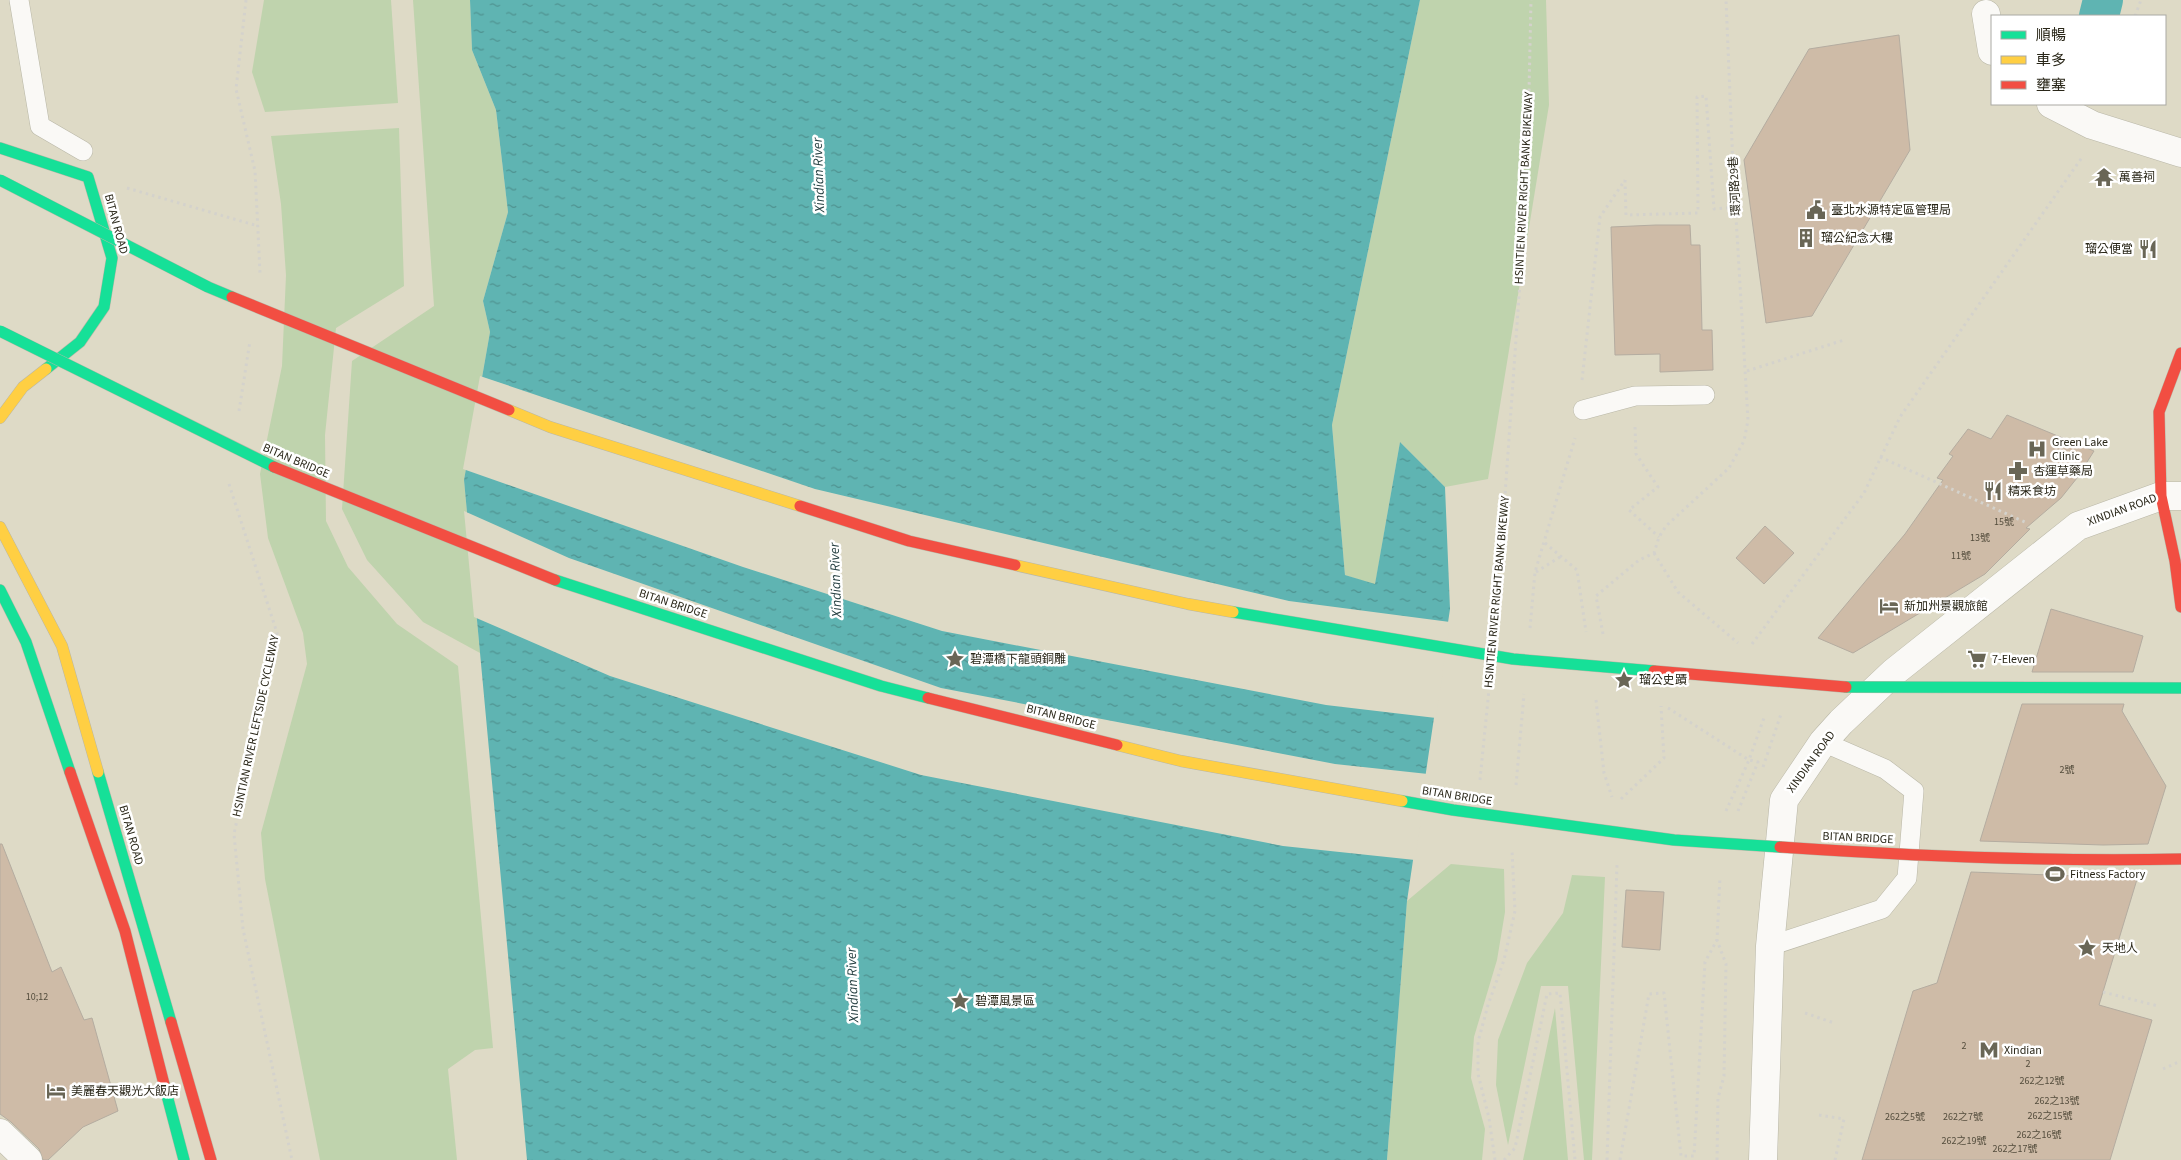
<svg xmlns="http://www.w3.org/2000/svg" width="2181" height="1160" viewBox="0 0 2181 1160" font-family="'Source Sans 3','Noto Sans TC',sans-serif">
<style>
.green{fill:#bfd3ad}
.water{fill:url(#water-ripples)}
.pier{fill:#dedac6}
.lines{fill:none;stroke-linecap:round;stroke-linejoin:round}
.canal{stroke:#5fb4b2;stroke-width:40}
.building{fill:#cebba7;stroke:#b4aca0}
.lane-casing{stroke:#b9b7a7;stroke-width:20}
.street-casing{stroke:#b9b7a7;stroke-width:29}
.fast-casing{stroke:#b9b7a7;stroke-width:12}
.slow-casing{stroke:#b9b7a7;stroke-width:12}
.jam-casing{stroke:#b9b7a7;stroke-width:12}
.path{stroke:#d4d2cc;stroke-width:3;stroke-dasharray:2.5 4;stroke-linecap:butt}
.lane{stroke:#faf9f6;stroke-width:19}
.street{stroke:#faf9f6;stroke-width:28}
.fast{stroke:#16e098;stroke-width:11}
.slow{stroke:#ffcf43;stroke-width:11}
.jam{stroke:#f24e42;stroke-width:11}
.fast-bridge-casing{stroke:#b9b7a7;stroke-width:12;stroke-linecap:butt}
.slow-bridge-casing{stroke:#b9b7a7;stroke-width:12;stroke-linecap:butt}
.jam-bridge-casing{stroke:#b9b7a7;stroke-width:12;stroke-linecap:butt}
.fast-bridge{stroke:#16e098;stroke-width:11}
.slow-bridge{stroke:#ffcf43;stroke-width:11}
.jam-bridge{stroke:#f24e42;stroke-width:11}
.labels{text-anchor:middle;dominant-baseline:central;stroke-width:5;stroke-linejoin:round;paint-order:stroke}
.number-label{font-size:10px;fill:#534c3c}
.poi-label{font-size:12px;fill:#2a2719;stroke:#fff;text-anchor:start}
.street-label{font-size:12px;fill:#2a2719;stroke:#fff}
.water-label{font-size:14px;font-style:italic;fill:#274143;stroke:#fff}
</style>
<defs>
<pattern id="water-ripples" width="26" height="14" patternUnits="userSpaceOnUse" patternTransform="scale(1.25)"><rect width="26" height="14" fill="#5fb4b2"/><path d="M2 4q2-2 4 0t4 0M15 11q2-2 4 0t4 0" fill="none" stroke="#4f9290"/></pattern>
</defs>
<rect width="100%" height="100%" fill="#dedac6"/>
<g class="green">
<polygon points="264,0 391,0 398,103 265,112 252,72"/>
<polygon points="413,0 470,0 472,50 496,110 508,212 483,301 490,332 464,480 480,653 423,622 367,560 342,509 352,361 434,306"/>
<polygon points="1420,0 1546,0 1549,105 1488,479 1445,487 1400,442 1375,585 1345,575 1332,425"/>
<polygon points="399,128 404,286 336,328 325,435 326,521 348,567 397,624 458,666 493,1048 475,1050 448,1069 457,1160 320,1160 265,879 261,833 307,664 303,633 268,538 260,474 282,366 286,275 281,204 271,136"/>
<polygon points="1451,864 1504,869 1505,912 1497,960 1474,1037 1471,1078 1485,1129 1482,1160 1387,1160 1407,901"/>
<polygon points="1572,875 1605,877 1592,1160 1584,1160 1568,986 1541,986 1508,1145 1496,1085 1498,1040 1527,963 1563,913"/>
<polygon points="1555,1008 1568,1160 1523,1160"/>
</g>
<polygon class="water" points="470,0 1420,0 1332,425 1345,575 1375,584 1400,442 1445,487 1450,609 1407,901 1387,1160 527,1160 464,480 490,332 483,301 508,212 496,110 472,50"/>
<g class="pier">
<polygon points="480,376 815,489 1289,601 1450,622 1436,718 1326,705 942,631 743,567 463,469"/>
<polygon points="464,511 569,558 941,688 1335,764 1428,774 1415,860 1283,846 921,775 610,676 474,617"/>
</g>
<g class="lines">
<polyline class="canal" points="2099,16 2103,0"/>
</g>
<g class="building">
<polygon points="1899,35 1910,150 1812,316 1766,323 1744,160 1809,49"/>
<polygon points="1656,225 1690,225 1691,245 1700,245 1702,330 1712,330 1713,370 1660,372 1660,354 1615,355 1611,227"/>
<polygon points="2007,415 2094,451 2077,478 2061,498 2026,528 2030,529 1985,574 1853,653 1818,638 1905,534 1943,480 1937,478 1953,456 1949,454 1968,429 1991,439"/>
<polygon points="1765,526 1794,553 1764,584 1736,558"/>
<polygon points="2051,609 2143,636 2133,672 2032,672"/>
<polygon points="2022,704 2124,704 2122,711 2166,786 2148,844 2103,845 1980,841"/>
<polygon points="0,844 2,844 52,972 61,967 84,1020 92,1018 118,1111 83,1127 48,1160 43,1160 39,1149 11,1122 0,1114"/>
<polygon points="1971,872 2102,877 2138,876 2099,1005 2152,1020 2110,1160 1862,1160 1913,991 1937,983"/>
<polygon points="1626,890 1664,892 1660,950 1622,947"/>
</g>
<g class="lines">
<g class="lane-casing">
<g id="lane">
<polyline points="19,0 40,126 83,151"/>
<polyline points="1583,410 1635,396 1705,395"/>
<polyline points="1770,946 1882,909 1907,878 1914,791 1885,769 1823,742"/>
</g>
</g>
<g class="street-casing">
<g id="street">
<polyline points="1986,14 1992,51"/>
<polyline points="2051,104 2092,125 2181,153"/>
<polyline points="0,1133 28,1160"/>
<polyline points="1763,1160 1770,946 1784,800 1823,742 1841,722 1894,672 2078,526 2161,496 2181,496"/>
</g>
</g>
<g class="fast-casing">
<g id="fast">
<polyline points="0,148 88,177 112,258 104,307 80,342 46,369"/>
<polyline points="0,590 26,642 70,772"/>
<polyline points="98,772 171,1022"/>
<polyline points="164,1084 184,1160"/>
</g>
</g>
<g class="slow-casing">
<g id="slow">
<polyline points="0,418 23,387 46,369"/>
<polyline points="0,527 62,646 98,772"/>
</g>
</g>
<g class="jam-casing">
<g id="jam">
<polyline points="2181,353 2159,412 2161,496 2175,561 2181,607"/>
<polyline points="70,772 125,931 164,1084"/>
<polyline points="171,1022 211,1160"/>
</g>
</g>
<g class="path">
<polyline points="246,0 236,89 255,171 260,273"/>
<polyline points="2135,16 2141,0"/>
<polyline points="1625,180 1626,215 1698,213 1697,97 1706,96 1714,209 1736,207"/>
<polyline points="127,188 258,226"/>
<polyline points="1747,371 1844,340"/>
<polyline points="1582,380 1600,217 1625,180"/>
<polyline points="239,411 250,341"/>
<polyline points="1635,427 1636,454 1658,487 1629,510 1659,537"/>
<polyline points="1880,457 2027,523"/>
<polyline points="229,484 277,633 234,834 243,929 292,1160"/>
<polyline points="1545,543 1577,570 1586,632"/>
<polyline points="1654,553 1678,592 1738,643"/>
<polyline points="1536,572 1560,557"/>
<polyline points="1496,623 1527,183 1531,0"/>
<polyline points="1530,628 1535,572 1575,438"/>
<polyline points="1603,634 1596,596 1639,560 1654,553 1659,537 1666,526 1729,468 1744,441 1748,420 1733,166 1726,0"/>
<polyline points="1752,644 1864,493 1900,417 2083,156"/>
<polyline points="1596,700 1604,773 1612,797"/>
<polyline points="1668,708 1749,760 1758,762 1738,811"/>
<polyline points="1763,767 1781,714"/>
<polyline points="1480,780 1489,689"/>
<polyline points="1516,785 1524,694"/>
<polyline points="1621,799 1664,758 1661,706"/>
<polyline points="1726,811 1749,760 1765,715"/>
<polyline points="2103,992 2158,1006"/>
<polyline points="1805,1013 1834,1023"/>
<polyline points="2163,1069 2181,1061"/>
<polyline points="1819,1115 1844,1119 1835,1160"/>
<polyline points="1495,1160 1489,1118 1478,1074 1478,1042 1488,1005 1504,960 1515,911 1512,851"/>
<polyline points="1504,1160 1515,1148 1547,994 1560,993 1575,1160"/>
<polyline points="1607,1160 1617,865"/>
<polyline points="1620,1160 1649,994 1664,993 1681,1156 1694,1156 1705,962 1717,940"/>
<polyline points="1717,1160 1718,1098 1724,1076 1726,964 1717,940 1720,877"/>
</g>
<use href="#lane" class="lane"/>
<use href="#street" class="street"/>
<use href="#fast" class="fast"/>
<use href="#slow" class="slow"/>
<use href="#jam" class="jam"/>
<g class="fast-bridge-casing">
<g id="fast-bridge">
<polyline points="0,180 208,287 232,297"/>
<polyline points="0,331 274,467"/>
<polyline points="555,580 881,686 928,698"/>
<polyline points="1233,612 1513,659 1654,671"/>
<polyline points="1846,687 2181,688"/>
<polyline points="1402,801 1453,810 1674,840 1780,847"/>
</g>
</g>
<g class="slow-bridge-casing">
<g id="slow-bridge">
<polyline points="509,410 550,427 800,506"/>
<polyline points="1015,565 1188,604 1233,612"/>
<polyline points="1117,745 1181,761 1402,801"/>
</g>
</g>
<g class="jam-bridge-casing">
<g id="jam-bridge">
<polyline points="232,297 509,410"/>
<polyline points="274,467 555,580"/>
<polyline points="800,506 909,541 1015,565"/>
<polyline points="1654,671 1846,687"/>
<polyline points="928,698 1117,745"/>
<path d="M 1780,847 C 1913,856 2047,862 2181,859"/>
</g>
</g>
<use href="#fast-bridge" class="fast-bridge"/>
<use href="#slow-bridge" class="slow-bridge"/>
<use href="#jam-bridge" class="jam-bridge"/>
</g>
<defs>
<g id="temple-bare" transform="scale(1.5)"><path d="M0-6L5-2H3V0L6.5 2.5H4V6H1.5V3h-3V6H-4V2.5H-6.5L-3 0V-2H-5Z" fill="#696656" stroke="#fff" stroke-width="2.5" paint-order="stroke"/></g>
<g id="civic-bare" transform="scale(1.5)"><path d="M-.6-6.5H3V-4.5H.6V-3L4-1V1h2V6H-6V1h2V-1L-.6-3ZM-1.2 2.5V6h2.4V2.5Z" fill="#696656" stroke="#fff" stroke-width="2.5" paint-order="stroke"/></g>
<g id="building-bare" transform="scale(1.5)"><path d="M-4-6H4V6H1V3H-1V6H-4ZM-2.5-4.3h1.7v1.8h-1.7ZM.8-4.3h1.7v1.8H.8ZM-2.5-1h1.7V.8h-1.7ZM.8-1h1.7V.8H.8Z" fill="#696656" stroke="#fff" stroke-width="2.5" paint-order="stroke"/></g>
<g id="restaurant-bare" transform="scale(1.5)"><path d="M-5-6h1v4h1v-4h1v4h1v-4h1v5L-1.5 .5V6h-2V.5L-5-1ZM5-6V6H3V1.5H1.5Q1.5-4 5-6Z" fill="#696656" stroke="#fff" stroke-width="2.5" paint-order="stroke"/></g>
<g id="hospital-bare" transform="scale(1.5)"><path d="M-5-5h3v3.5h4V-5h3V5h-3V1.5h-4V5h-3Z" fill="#696656" stroke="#fff" stroke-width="2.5" paint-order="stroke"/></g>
<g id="pharmacy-bare" transform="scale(1.5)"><path d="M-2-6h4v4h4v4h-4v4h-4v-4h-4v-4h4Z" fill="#696656" stroke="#fff" stroke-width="2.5" paint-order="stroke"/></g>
<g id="hotel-bare" transform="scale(1.5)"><path d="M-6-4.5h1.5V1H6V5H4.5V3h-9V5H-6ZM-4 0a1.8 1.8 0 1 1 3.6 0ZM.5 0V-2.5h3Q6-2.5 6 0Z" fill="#696656" stroke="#fff" stroke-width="2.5" paint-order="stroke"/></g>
<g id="sight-bare" transform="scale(1.5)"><path d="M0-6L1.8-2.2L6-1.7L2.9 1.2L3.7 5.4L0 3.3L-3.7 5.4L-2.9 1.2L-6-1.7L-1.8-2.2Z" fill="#696656" stroke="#fff" stroke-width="2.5" paint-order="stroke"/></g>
<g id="supermarket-bare" transform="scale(1.5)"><path d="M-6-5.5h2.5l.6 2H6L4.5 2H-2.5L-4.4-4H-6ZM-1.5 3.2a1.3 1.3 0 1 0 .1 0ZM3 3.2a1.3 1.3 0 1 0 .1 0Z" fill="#696656" stroke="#fff" stroke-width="2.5" paint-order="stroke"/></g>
<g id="stadium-bare" transform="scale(1.5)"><path d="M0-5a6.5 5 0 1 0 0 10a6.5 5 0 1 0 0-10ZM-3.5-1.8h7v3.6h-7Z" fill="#696656" stroke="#fff" stroke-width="2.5" paint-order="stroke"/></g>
<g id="metro-bare" transform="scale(1.5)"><path d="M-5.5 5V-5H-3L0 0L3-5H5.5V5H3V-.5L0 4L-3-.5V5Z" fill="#696656" stroke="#fff" stroke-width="2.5" paint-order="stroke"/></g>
</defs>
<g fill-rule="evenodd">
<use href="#temple-bare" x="2104" y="177"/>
<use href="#civic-bare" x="1816" y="210"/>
<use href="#building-bare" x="1806" y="238"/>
<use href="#restaurant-bare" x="2148" y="249"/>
<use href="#hospital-bare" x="2037" y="449"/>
<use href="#pharmacy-bare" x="2018" y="471"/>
<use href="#restaurant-bare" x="1993" y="491"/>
<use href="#hotel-bare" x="1889" y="606"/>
<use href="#sight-bare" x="955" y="659"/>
<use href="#supermarket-bare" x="1977" y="659"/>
<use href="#sight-bare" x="1624" y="680"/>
<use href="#stadium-bare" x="2055" y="874"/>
<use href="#sight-bare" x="2087" y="948"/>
<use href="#sight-bare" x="960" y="1001"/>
<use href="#metro-bare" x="1989" y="1050"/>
<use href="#hotel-bare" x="56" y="1091"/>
</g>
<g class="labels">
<g class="number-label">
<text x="2004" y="522">15號</text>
<text x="1980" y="538">13號</text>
<text x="1961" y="556">11號</text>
<text x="2067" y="770">2號</text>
<text x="37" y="997">10;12</text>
<text x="1964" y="1046">2</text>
<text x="2028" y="1064">2</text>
<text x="2042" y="1081">262之12號</text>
<text x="2057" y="1101">262之13號</text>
<text x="2050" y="1116">262之15號</text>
<text x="1905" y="1117">262之5號</text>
<text x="1963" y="1117">262之7號</text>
<text x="2039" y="1135">262之16號</text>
<text x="1964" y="1141">262之19號</text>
<text x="2015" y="1149">262之17號</text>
</g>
<g class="poi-label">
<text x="2119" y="177">萬善祠</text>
<text x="1831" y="210">臺北水源特定區管理局</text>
<text x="1821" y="238">瑠公紀念大樓</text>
<text x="2133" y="249" text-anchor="end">瑠公便當</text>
<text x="2052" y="442">Green Lake<tspan x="2052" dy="14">Clinic</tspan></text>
<text x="2033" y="471">杏運草藥局</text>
<text x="2008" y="491">精采食坊</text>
<text x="1904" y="606">新加州景觀旅館</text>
<text x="970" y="659">碧潭橋下龍頭銅雕</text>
<text x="1992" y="659">7-Eleven</text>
<text x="1639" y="680">瑠公史蹟</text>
<text x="2070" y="874">Fitness Factory</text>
<text x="2102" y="948">天地人</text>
<text x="975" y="1001">碧潭風景區</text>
<text x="2004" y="1050">Xindian</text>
<text x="71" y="1091">美麗春天觀光大飯店</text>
</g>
<g class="street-label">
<text transform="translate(1735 186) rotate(-93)">環河路29巷</text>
<text transform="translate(1524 188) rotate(-87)">HSINTIEN RIVER RIGHT BANK BIKEWAY</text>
<text transform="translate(116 224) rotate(75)">BITAN ROAD</text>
<text transform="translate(296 461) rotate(23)">BITAN BRIDGE</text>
<text transform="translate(2122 510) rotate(-20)">XINDIAN ROAD</text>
<text transform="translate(1497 592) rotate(-85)">HSINTIEN RIVER RIGHT BANK BIKEWAY</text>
<text transform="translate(673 604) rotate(18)">BITAN BRIDGE</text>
<text transform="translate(1061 717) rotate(14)">BITAN BRIDGE</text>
<text transform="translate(256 726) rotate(-78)">HSINTIAN RIVER LEFTSIDE CYCLEWAY</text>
<text transform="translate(1811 762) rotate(-54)">XINDIAN ROAD</text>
<text transform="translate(1457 796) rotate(9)">BITAN BRIDGE</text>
<text transform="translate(131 835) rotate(74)">BITAN ROAD</text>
<text transform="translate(1858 838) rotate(3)">BITAN BRIDGE</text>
</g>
<g class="water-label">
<text transform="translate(819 175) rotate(-92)">Xindian River</text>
<text transform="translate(836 580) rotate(-92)">Xindian River</text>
<text transform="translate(853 985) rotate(-92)">Xindian River</text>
</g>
</g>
<rect x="1991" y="15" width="175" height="90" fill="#ffffff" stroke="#aaa9a3"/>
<rect x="2001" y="31" width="25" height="8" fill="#16e098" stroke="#aaa9a3"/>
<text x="2036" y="40" font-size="15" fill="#2a2719">順暢</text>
<rect x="2001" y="56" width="25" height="8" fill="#ffcf43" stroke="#aaa9a3"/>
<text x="2036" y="65" font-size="15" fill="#2a2719">車多</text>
<rect x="2001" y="81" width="25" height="8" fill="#f24e42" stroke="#aaa9a3"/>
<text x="2036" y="90" font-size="15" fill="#2a2719">壅塞</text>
</svg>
